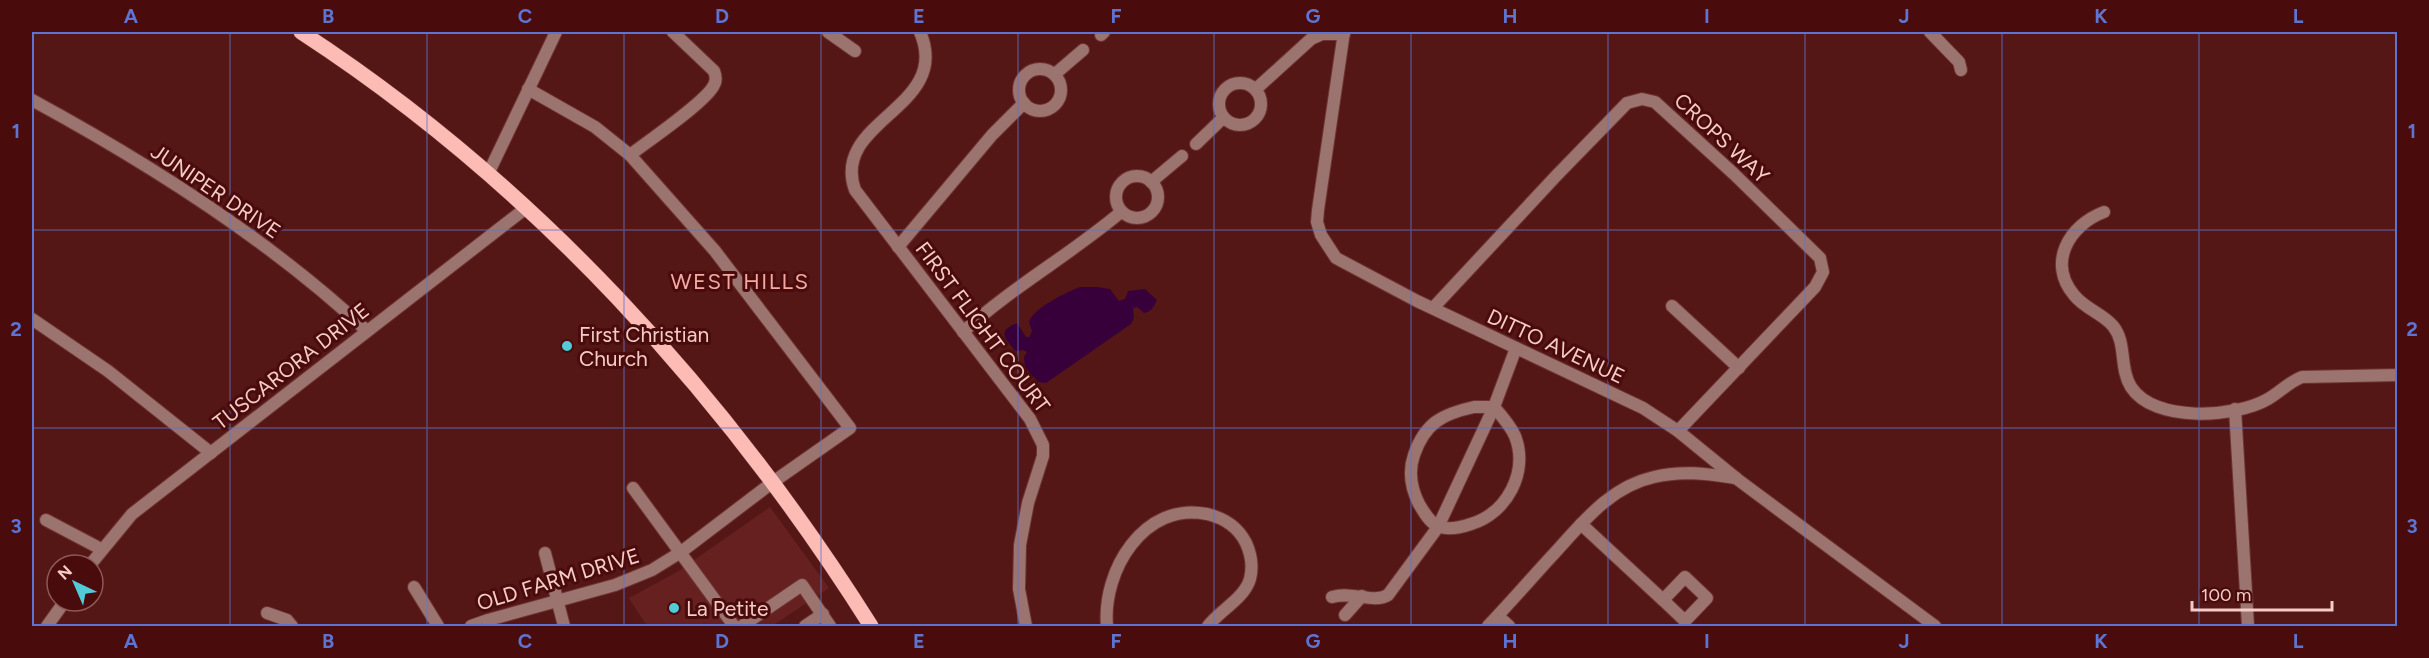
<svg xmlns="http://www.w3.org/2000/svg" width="2429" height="658" viewBox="0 0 2429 658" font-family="Figtree,sans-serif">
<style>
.built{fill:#65201f}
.water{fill:#37003a}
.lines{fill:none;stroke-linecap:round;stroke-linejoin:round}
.minor-casing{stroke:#6e3432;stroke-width:14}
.major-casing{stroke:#6e3432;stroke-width:16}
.minor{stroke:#9b736f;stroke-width:12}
.major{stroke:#fcbbb4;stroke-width:15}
.grid{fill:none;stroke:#5e74d3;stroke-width:1.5;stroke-opacity:0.55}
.poi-dot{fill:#52cbd9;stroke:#490b0c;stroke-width:2}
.labels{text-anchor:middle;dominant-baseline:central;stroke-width:6;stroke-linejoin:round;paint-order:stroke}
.street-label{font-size:21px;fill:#f4ccc7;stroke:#490b0c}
.poi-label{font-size:21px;fill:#f4ccc7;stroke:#490b0c;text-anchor:start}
.neighbourhood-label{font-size:22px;letter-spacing:1.5px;fill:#f5a8a0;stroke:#490b0c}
.neatline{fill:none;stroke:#5e74d3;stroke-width:2}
.grid-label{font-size:20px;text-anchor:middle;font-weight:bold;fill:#5e74d3}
</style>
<rect width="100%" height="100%" fill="#551716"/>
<polygon class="built" points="770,507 829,588 772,626 647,626 629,598 677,572"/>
<path class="water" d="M 1080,287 L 1097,287 L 1110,289 L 1119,301 L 1125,299 L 1128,291 L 1145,289 L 1157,300 C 1154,307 1151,312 1144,313 L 1137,307 L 1133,308 L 1134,318 L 1131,324 L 1046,383 L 1038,382 L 1025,367 L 1024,357 L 1027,352 L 1023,350 L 1015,351 C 1007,339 995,332 1017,323 L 1026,337 L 1029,337 L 1032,331 L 1029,322 C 1033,308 1067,292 1080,287 Z"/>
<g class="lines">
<g class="minor-casing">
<g id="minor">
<polyline points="828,32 855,51"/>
<path d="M 920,32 C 953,108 830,120 855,190 L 1030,419 L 1043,445 L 1043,456 L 1028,503 L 1020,545 L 1019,589 L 1026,626"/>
<polyline points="1344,32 1318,210 1317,222 1321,235 1336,258 1417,301 1643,408 1678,431 1737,479 1935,626"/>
<polyline points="1930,32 1959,62 1961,70"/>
<polyline points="1101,35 1104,32"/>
<circle cx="1040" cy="90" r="21"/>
<polyline points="1055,74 1083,50"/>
<circle cx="1240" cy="104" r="21"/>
<polyline points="1256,89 1311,39 1322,34 1344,34"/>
<path d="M 32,100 C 148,163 270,240 367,331"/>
<polyline points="1196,144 1223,118"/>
<path d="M 630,155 C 648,141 706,102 714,85 C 717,80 716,76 714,71 L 673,32"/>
<polyline points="488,174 556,32"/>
<circle cx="1137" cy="197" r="21"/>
<polyline points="1151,182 1182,156"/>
<path d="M 2104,212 C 2069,225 2047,263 2074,295 C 2085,309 2102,313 2113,326 C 2127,343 2119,368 2131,387 C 2154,423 2235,418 2268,399 C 2280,392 2289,382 2302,377 L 2398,375"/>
<polyline points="898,247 992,135 1024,103"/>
<polyline points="1672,306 1739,368"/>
<polyline points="1433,308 1556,176 1627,103 1642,99 1655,102 1734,174 1820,258 1823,272 1815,287 1678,431"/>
<polyline points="32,319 108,371 211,453"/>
<path d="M 963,332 C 1012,287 1070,255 1121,212"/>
<path d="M 1474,407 L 1494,407 C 1502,416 1510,425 1515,436 C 1529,472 1507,513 1471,524 C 1462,527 1450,530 1440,527 C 1430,524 1424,512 1419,504 C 1411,488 1408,472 1414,455 C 1425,423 1442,414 1474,407 Z"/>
<polyline points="2235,409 2248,626"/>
<polyline points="633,488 734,626"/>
<polyline points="46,520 101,549"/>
<polyline points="1581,524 1663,600"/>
<polyline points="545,553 564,626"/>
<polyline points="90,565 132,514 526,208"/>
<polygon points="1685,577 1707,598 1685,621 1663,600"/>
<polyline points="414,587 438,626"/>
<path d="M 1332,597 C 1354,591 1373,604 1388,595 L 1438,527 L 1494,407 L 1516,348"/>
<polyline points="267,613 287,620 292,626"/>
<polyline points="1345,615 1362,596"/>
<polyline points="1498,616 1509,626"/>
<polyline points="47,626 65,601"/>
<polyline points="471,626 488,620 615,585 652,570 681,552 773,482 850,428 715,251 630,155 595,127 528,89"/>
<polyline points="742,626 802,585 830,626"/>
<polyline points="805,626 823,614"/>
<path d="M 1107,626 C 1102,571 1144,501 1207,514 C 1224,518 1238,527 1246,543 C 1251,554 1253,567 1250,579 C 1244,599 1220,610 1208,626"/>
<path d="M 1488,626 C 1509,604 1529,581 1550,558 C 1580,526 1608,487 1654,477 C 1682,470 1708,474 1736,478"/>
</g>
</g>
<g class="major-casing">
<path id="major" d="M 301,32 C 533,183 724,393 871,626"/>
</g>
<use href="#minor" class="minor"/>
<use href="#major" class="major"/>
</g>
<path class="grid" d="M 230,32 L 230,626M 427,32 L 427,626M 624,32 L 624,626M 821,32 L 821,626M 1018,32 L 1018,626M 1214,32 L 1214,626M 1411,32 L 1411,626M 1608,32 L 1608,626M 1805,32 L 1805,626M 2002,32 L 2002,626M 2199,32 L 2199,626M 32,230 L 2398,230M 32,428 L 2398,428"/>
<g class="poi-dot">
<circle cx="567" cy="346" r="6"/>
<circle cx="674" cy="608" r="6"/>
</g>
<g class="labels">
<g class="street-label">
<text transform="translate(1722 138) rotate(43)">CROPS WAY</text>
<text transform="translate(216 191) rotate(34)">JUNIPER DRIVE</text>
<text transform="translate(983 327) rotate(53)">FIRST FLIGHT COURT</text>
<text transform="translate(1556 346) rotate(25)">DITTO AVENUE</text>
<text transform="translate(291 366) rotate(-38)">TUSCARORA DRIVE</text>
<text transform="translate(558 579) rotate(-17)">OLD FARM DRIVE</text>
</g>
<g class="poi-label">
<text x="579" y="334">First Christian<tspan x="579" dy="24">Church</tspan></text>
<text x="686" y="608">La Petite</text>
</g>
<g class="neighbourhood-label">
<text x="740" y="281">WEST HILLS</text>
</g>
</g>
<rect width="2429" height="658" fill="none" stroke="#490b0c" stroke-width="66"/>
<g transform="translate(75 583) rotate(316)"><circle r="28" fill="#490b0c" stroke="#8d5857" stroke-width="1.5"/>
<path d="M0-4.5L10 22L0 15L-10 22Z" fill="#52cbd9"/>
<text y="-9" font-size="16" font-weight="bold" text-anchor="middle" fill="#f4ccc7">N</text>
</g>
<path d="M2192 601v9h140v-9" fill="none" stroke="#f4ccc7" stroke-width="3"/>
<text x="2201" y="601" font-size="18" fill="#f4ccc7" stroke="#490b0c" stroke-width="4.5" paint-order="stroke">100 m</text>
<rect x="33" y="33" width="2363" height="592" class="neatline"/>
<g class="grid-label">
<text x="131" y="23">A</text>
<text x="328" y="23">B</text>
<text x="525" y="23">C</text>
<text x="722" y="23">D</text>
<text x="919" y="23">E</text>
<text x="1116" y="23">F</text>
<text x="1313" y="23">G</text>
<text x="1510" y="23">H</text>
<text x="1707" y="23">I</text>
<text x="1904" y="23">J</text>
<text x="2101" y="23">K</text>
<text x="2298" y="23">L</text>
<text x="16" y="138">1</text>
<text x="2412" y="138">1</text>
<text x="16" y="336">2</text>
<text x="2412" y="336">2</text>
<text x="16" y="533">3</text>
<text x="2412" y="533">3</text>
<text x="131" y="648">A</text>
<text x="328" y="648">B</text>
<text x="525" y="648">C</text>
<text x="722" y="648">D</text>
<text x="919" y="648">E</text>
<text x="1116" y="648">F</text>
<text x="1313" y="648">G</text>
<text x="1510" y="648">H</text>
<text x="1707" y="648">I</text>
<text x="1904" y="648">J</text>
<text x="2101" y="648">K</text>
<text x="2298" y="648">L</text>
</g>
</svg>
